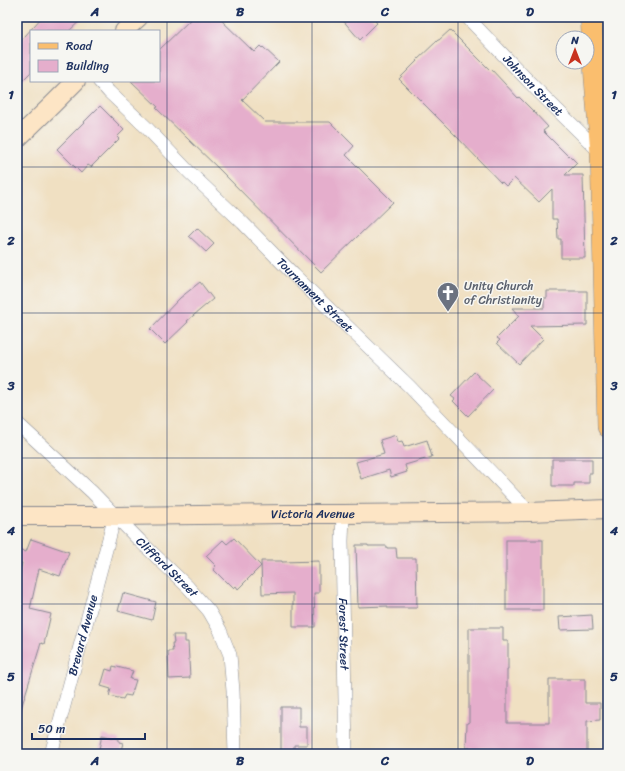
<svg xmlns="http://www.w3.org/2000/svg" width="625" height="771" viewBox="0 0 625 771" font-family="Sriracha,sans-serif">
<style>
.building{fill:#e5aecc}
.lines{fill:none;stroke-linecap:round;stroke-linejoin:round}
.street-casing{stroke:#868890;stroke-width:14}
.secondary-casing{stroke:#868890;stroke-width:20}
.primary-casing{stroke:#868890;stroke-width:22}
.street{stroke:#fff;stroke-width:13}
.secondary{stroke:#fde5c5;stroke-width:18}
.primary{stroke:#fabe6e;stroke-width:21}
.grid{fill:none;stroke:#1b2f5e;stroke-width:1;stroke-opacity:0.55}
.labels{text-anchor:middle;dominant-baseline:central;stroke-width:3;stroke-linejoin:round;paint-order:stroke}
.street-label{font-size:12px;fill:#1b2f5e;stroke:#f6f6f2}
.worship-label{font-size:12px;fill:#5b616d;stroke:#f6f6f2;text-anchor:start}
.neatline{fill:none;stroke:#1b2f5e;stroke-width:1.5}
.grid-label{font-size:13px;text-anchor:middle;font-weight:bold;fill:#1b2f5e}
</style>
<rect width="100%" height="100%" fill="#f6f6f2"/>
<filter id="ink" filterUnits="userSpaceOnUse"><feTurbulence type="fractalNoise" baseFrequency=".025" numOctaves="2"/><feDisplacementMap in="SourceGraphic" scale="8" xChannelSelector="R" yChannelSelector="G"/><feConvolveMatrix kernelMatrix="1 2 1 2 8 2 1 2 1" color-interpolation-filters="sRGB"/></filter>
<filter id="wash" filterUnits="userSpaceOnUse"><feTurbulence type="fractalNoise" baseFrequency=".012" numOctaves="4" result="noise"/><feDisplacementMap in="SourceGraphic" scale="16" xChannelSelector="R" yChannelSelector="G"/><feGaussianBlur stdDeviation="0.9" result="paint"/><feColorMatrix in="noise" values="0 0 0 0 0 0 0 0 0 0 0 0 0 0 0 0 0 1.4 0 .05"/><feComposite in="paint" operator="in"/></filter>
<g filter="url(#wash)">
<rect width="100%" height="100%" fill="#f0e0c2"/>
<g id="blocks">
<g class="building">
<polygon points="42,17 84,17 69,31 31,31 31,72 17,86 17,45"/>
<polygon points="193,17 218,17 254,52 260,46 262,48 263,47 279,62 242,100 265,122 330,122 354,146 346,155 393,202 321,272 220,170 156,108 158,107 131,81 159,81 159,50"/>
<polygon points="340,17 371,17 377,23 360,40"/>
<polygon points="450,30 490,70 491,69 518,98 519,97 534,112 548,127 543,131 568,156 569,155 577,163 565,175 583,175 585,258 561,258 561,239 558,239 557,219 552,219 552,189 539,202 514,178 506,186 502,182 501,183 457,137 399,79 418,60 417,60 438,40 439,40"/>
<polygon points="100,106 124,130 117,137 119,139 91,167 88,165 81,173 57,149"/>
<polygon points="197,228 214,244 206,252 189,236"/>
<polygon points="200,282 213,299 187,321 188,322 165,344 150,329 180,298"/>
<polygon points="547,291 587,291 587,325 530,326 543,339 519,364 497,343 500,340 497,338 519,316 512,308 544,308 544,298 547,298"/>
<polygon points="474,372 493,390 468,416 453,401 455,399 451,396"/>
<polygon points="396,435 398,442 402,441 404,447 427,440 432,457 405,465 407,472 391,477 389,470 361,479 356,462 384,454 380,440"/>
<polygon points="552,459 592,459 592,473 589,473 589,483 574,483 574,486 552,486"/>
<polygon points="234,538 261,566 238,589 236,586 234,588 228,582 227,583 214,570 215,568 214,567 216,566 206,556 223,540 227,544"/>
<polygon points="31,539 69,552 60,576 39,569 30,609 51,614 44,644 41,643 20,712 17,712 17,583 22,563 17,561 17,548 26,552"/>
<rect x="506" y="540" width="37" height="70"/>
<polygon points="356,545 368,545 368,546 387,546 387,548 396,548 397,558 416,558 417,608 387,608 387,606 358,607"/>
<polygon points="261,561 282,561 282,562 319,561 319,593 314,593 315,627 293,627 293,593 262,594"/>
<polygon points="123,593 156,602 152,620 118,611"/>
<polygon points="592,615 593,629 560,630 559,617"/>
<polygon points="469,628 503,628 503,641 508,641 508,669 507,669 507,723 549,723 549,679 585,679 585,703 600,703 600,720 587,721 587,754 488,754 488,748 466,748 467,723 469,723"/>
<polygon points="173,635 185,635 185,642 188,642 190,678 169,679 168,651 173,651 172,643 174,643"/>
<polygon points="113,666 133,671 130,679 136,680 131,696 125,695 123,699 109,696 111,689 101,686 106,669 112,671"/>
<polygon points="281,707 299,707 299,727 307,727 307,745 294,745 294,754 281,754"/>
<polygon points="102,735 119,739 119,742 123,743 120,754 98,754"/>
</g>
</g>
</g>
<g filter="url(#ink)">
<use href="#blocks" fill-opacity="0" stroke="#868890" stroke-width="1"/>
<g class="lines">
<g class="street-casing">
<g id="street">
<path id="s1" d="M 467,17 L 536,89 L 601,153"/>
<path id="s2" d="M 99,81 L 109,92 L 146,127 L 190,173 L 243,223 L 294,275 L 410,387 L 529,512"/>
<path id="s3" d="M 17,423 L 92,492 L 140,541 L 188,587 L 209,611 L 220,630 L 230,655 L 233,691 L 235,754"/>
<path id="s4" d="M 343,514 L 342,541 L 346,754"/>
<path id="s5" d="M 51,754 L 115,516"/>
</g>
</g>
<g class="secondary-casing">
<g id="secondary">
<polyline points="124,31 139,17"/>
<polyline points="17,139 53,104 76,81"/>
<path id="s6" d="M 17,516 L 115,516 L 287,514 L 343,514 L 529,512 L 608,509"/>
</g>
</g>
<g class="primary-casing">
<polyline id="primary" points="591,17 595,79 601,153 608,427"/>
</g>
<use href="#street" class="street"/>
<use href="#secondary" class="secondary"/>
<use href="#primary" class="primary"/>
</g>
</g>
<path class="grid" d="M 167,17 L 167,754M 312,17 L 312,754M 458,17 L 458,754M 17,167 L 608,167M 17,313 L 608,313M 17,458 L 608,458M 17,604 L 608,604"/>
<defs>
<g id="church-pin" transform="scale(1.15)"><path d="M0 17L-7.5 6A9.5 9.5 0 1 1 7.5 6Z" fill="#6b7280" stroke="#f6f6f2"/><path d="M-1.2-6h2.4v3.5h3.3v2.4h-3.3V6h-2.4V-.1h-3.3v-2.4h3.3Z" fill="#fff"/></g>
</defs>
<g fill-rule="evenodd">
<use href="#church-pin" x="448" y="293"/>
</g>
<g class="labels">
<g class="street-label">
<text stroke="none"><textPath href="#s1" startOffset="95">Johnson Street</textPath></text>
<text stroke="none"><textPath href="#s2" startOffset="304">Tournament Street</textPath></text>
<text stroke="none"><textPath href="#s6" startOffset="296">Victoria Avenue</textPath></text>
<text stroke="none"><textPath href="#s3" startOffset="208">Clifford Street</textPath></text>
<text stroke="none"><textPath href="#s4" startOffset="120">Forest Street</textPath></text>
<text stroke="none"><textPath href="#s5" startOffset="123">Brevard Avenue</textPath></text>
</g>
<g class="worship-label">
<text x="464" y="286">Unity Church<tspan x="464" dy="14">of Christianity</tspan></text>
</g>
</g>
<rect width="625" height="771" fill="none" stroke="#f6f6f2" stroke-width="44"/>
<rect x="30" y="30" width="130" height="52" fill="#f6f6f2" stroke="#9ea6b7"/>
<rect x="38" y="43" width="20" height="6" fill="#fabe6e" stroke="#9ea6b7"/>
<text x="66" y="50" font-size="12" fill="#1b2f5e">Road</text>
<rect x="38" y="60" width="20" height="12" fill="#e5aecc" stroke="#9ea6b7"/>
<text x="66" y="70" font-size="12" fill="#1b2f5e">Building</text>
<g transform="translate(575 50)"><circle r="19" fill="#f6f6f2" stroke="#9ea6b7"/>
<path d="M0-3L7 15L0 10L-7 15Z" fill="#c8321e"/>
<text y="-6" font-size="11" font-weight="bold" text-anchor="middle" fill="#1b2f5e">N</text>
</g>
<path d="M32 733v6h113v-6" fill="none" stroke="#1b2f5e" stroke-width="2"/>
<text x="38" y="733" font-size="12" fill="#1b2f5e" stroke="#f6f6f2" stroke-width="3" paint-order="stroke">50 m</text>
<rect x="22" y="22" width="581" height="727" class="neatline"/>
<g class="grid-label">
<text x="95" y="16">A</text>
<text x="240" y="16">B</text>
<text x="385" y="16">C</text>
<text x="530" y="16">D</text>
<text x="11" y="99">1</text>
<text x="614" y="99">1</text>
<text x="11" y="245">2</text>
<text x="614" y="245">2</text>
<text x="11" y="390">3</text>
<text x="614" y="390">3</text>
<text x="11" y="535">4</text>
<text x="614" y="535">4</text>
<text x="11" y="681">5</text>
<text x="614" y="681">5</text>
<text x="95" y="765">A</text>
<text x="240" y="765">B</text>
<text x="385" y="765">C</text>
<text x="530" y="765">D</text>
</g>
</svg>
